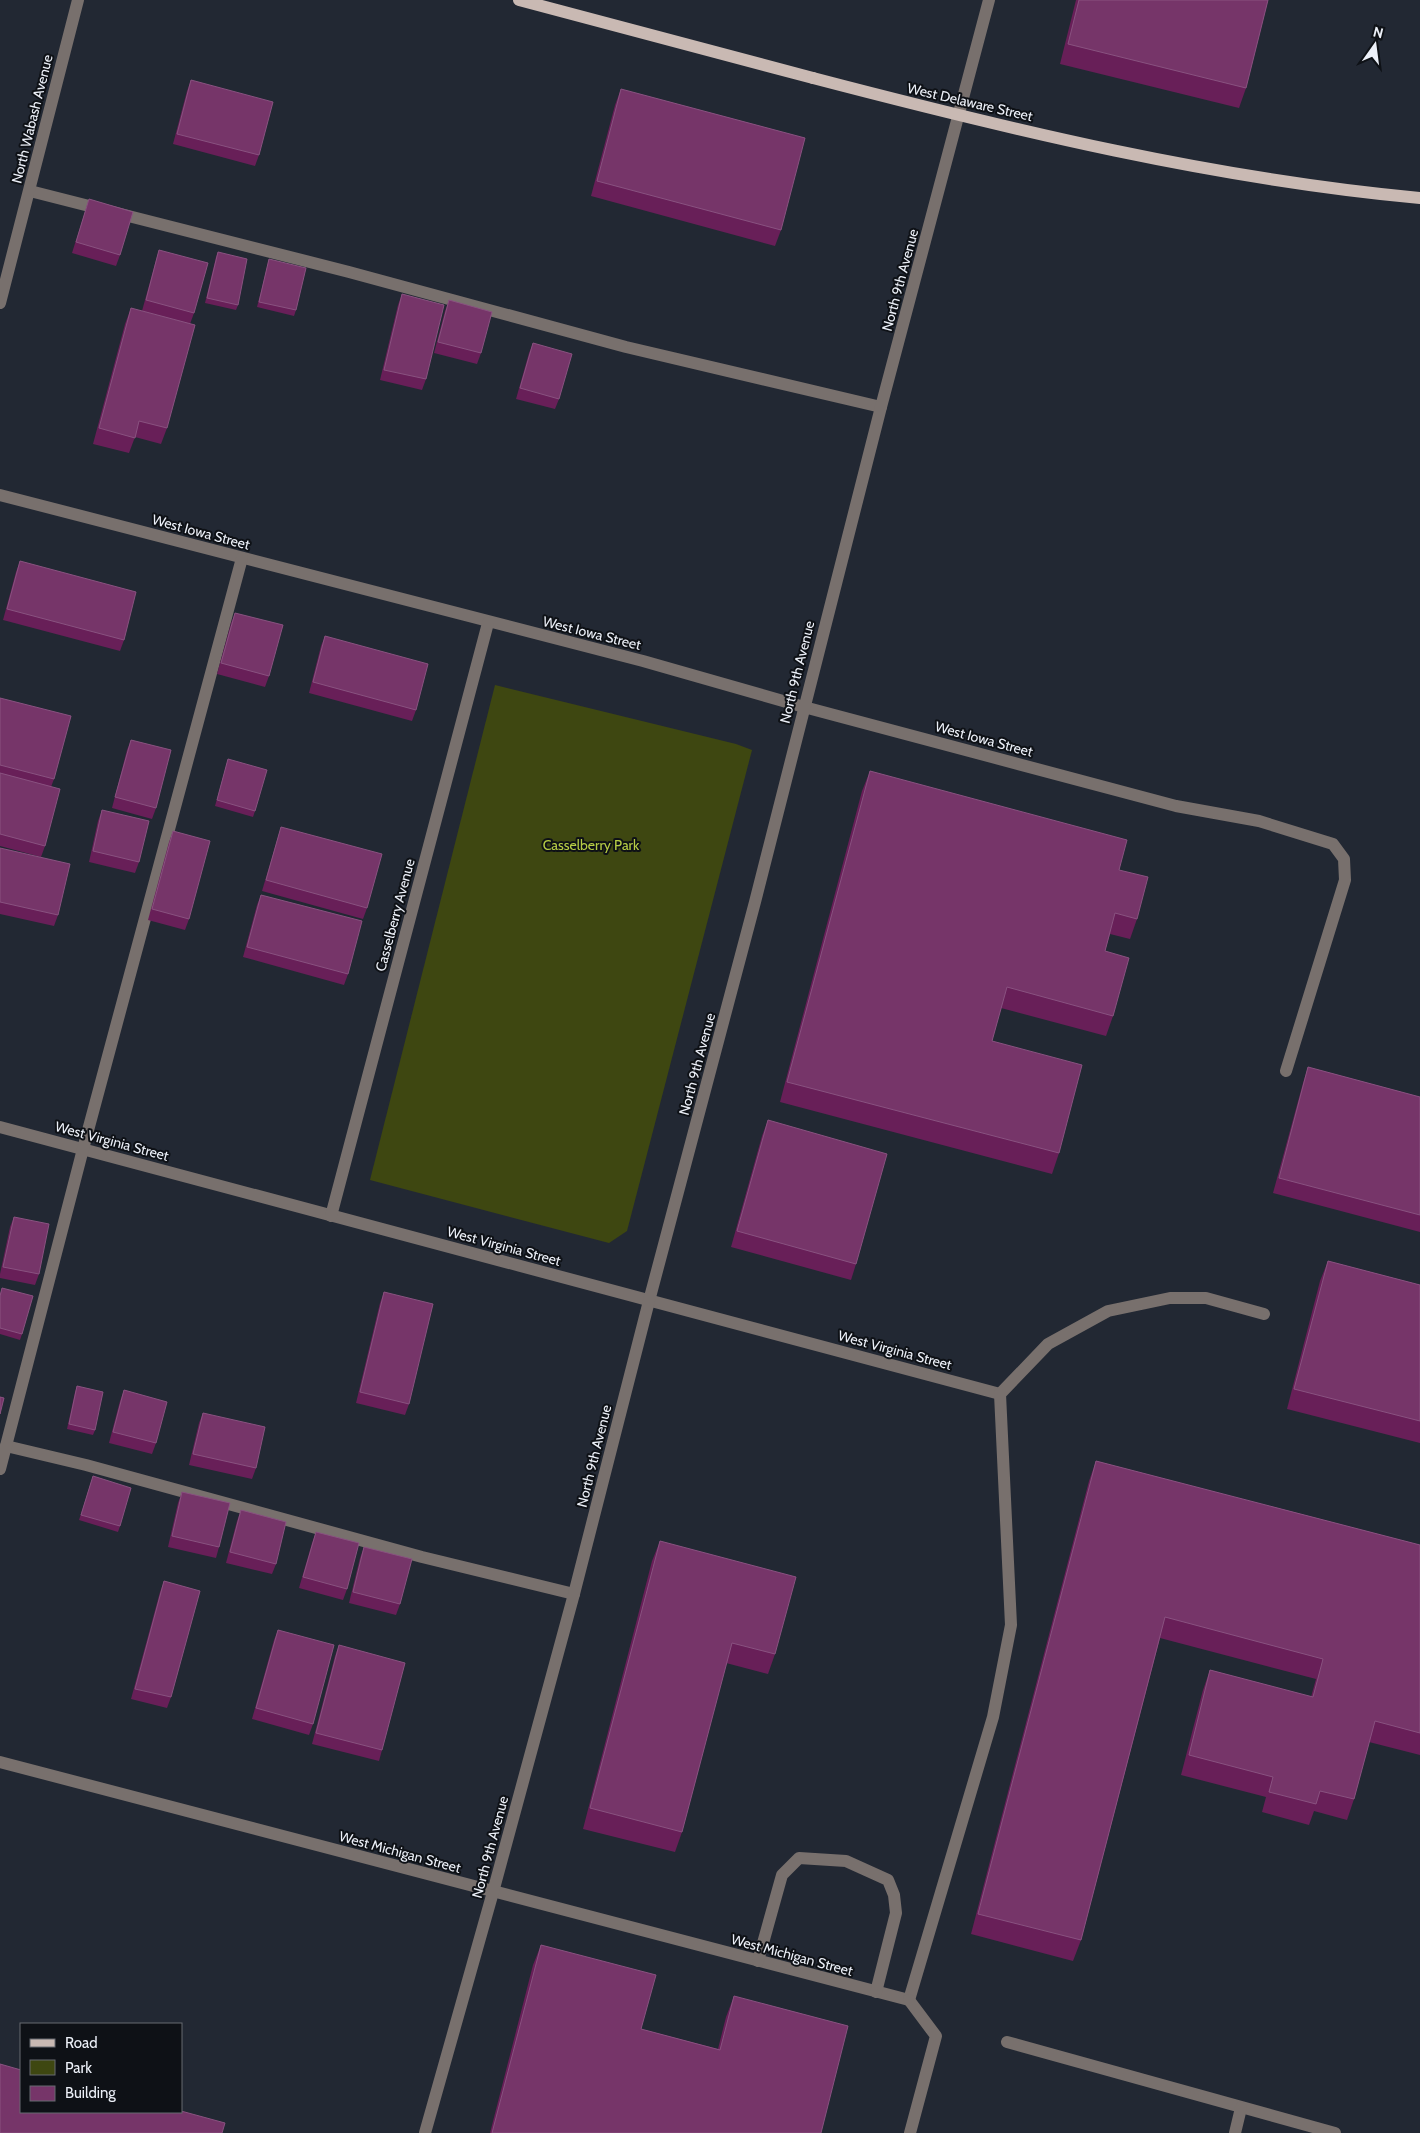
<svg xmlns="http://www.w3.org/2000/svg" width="1420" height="2133" viewBox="0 0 1420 2133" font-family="Cabin,sans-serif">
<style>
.green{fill:#3e4711}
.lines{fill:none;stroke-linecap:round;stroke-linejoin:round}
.minor{stroke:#78706d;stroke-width:12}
.major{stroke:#c9b9b3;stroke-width:12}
.major-bridge{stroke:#c9b9b3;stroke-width:12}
.wall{fill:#681f58}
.building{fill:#763569;stroke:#895280}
.labels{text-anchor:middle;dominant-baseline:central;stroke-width:4;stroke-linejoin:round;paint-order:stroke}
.street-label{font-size:14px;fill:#ecf0f8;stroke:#0e1116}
.park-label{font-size:14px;fill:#b7cd45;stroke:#0e1116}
</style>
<rect width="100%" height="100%" fill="#222833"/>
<polygon class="green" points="495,685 736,744 752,750 627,1231 609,1243 370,1180"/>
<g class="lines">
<g class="minor">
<polyline points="30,191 349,272 626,347 881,407"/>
<polyline points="0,303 78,0"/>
<polyline points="0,495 643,661 804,707 1176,806 1259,821 1333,844 1344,859 1345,880 1286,1071"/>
<polyline points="0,1127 1000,1394"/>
<polyline points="331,1216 488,623"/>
<polyline points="6,1446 86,1465 422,1557 574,1594"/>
<polyline points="0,1469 83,1149 242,558"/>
<polyline points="0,1762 909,2000"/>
<polyline points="758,1961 782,1875 799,1858 846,1861 888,1880 894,1895 896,1913 876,1992"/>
<polyline points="909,2000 993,1717 1011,1625 1000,1394 1048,1344 1108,1311 1170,1298 1206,1298 1264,1314"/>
<polyline points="909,2000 936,2036 910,2133"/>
<polyline points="1007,2042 1335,2133"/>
<polyline points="425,2133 493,1892 574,1594 649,1301 755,902 881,407 989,0"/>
<polyline points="1235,2133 1241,2108"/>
</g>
<polyline class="major" points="519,0 813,78"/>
<path class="major-bridge" d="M 813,78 C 1012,130 1214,179 1420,198"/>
</g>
<g class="wall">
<polygon points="1076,0 1268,0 1246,88 1239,108 1060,64"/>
<polygon points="191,80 259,155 255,166 173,144 187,91"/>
<polygon points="621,89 781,230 775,246 591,196 615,105"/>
<polygon points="89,199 120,255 116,266 72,253"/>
<polygon points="159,250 194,313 190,324 142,311 156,260"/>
<polygon points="218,252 238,305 236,310 205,303 216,257"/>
<polygon points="269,259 296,310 294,316 257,307"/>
<polygon points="402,294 426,379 422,390 380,380 398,305"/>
<polygon points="449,300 481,353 477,364 434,353 445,311"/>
<polygon points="131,308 167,428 161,444 135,437 129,453 93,444 125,324"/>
<polygon points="533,343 559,399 555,409 516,399 529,353"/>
<polygon points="20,561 124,640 120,651 3,620 16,572"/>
<polygon points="235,613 269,676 265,687 217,674 231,623"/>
<polygon points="325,636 416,710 412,721 309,693 321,646"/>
<polygon points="0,698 54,779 51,787 45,846 41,857 0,846"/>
<polygon points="131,740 156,808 152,819 112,808 127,750"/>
<polygon points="228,759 255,811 253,817 215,806"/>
<polygon points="870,771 1119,870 1137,919 1130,939 1110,934 1105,951 1113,1016 1106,1036 1001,1008 992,1041 1059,1153 1052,1174 780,1102 862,791"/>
<polygon points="102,810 139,862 135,873 89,862 98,821"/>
<polygon points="281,827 367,908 363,919 262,891 278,837"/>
<polygon points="173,831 189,919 185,930 148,920 169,842"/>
<polygon points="0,848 58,915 54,926 0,914"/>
<polygon points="261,895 348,974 344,985 243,957 257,905"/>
<polygon points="1308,1067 1420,1097 1420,1232 1273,1193 1303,1083"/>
<polygon points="768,1120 856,1264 851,1280 731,1247 762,1136"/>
<polygon points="14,1217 39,1274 35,1285 0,1278 0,1274 10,1227"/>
<polygon points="1328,1261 1420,1285 1420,1443 1287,1409 1320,1281"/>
<polygon points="2,1288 22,1334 20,1340 0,1334 0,1295"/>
<polygon points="384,1292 409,1404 405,1415 356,1403 380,1303"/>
<polygon points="77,1386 95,1430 93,1435 67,1429 75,1392"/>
<polygon points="124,1390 156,1443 152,1454 109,1443 120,1401"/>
<polygon points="203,1413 256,1468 252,1479 189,1465 199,1423"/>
<polygon points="1096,1461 1420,1545 1420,1755 1369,1742 1354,1799 1347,1820 1314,1811 1309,1825 1262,1812 1266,1797 1181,1775 1203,1690 1210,1670 1311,1697 1316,1679 1160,1638 1081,1940 1073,1961 971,1934 1089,1481"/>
<polygon points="91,1482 120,1526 118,1532 79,1520"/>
<polygon points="182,1492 219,1547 216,1558 168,1547 178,1503"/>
<polygon points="241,1510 276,1564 272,1574 226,1563 237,1521"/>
<polygon points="316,1532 347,1589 343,1600 299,1588 312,1543"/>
<polygon points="660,1541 775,1654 768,1674 726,1663 682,1832 675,1852 583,1829 652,1561"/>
<polygon points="364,1547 400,1604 396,1615 349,1603 360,1558"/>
<polygon points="164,1581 171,1697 167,1708 131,1699 160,1592"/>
<polygon points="278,1630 313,1724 309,1735 252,1719 274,1640"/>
<polygon points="339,1645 382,1750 379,1761 312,1744 335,1656"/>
<polygon points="541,1945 641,2029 718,2049 726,2017 734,1996 821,2133 490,2133 533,1965"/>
</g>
<g class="building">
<polygon points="1079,0 1268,0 1246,88 1068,44"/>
<polygon points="191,80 273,102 259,155 177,134"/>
<polygon points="621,89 805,138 781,230 597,181"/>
<polygon points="89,199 133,212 120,255 76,242"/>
<polygon points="159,250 208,263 194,313 146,300"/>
<polygon points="218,252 247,259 238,305 207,298"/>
<polygon points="269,259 306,268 296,310 259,302"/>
<polygon points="402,294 444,305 426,379 384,370"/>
<polygon points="449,300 492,312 481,353 438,342"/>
<polygon points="131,308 195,325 167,428 139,421 135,438 99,428"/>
<polygon points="533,343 572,354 559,399 520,388"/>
<polygon points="20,561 136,592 124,640 7,609"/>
<polygon points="235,613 283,625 269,676 221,663"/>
<polygon points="325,636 428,664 416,710 313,682"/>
<polygon points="0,698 71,716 54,779 0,765"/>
<polygon points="131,740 171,750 156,808 115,797"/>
<polygon points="228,759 267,770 255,811 217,800"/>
<polygon points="870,771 1127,840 1119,870 1148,877 1137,919 1115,913 1105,951 1129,958 1113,1016 1007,987 992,1041 1082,1065 1059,1153 787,1082"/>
<polygon points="0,773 60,789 45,846 0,834"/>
<polygon points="102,810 149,821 139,862 93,851"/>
<polygon points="281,827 382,854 367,908 266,880"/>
<polygon points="173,831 210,841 189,919 152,909"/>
<polygon points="0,848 70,864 58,915 0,902"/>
<polygon points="261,895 362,921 348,974 247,947"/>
<polygon points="1308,1067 1420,1097 1420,1215 1279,1178"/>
<polygon points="768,1120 887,1154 856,1264 737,1231"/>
<polygon points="14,1217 49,1224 39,1274 3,1267"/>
<polygon points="1328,1261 1420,1285 1420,1421 1294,1389"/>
<polygon points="2,1288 33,1296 22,1334 0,1328 0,1296"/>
<polygon points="384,1292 433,1304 409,1404 360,1392"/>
<polygon points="77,1386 103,1392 95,1430 69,1424"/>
<polygon points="124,1390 167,1402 156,1443 113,1432"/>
<polygon points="0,1397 4,1398 0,1414"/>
<polygon points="203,1413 265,1427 256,1468 193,1454"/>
<polygon points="1096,1461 1420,1545 1420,1733 1375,1721 1354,1799 1320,1791 1316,1804 1269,1792 1273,1777 1189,1755 1210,1670 1313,1697 1323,1659 1165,1617 1081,1940 978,1914"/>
<polygon points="93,1476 131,1488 120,1526 81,1515"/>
<polygon points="182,1492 230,1503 219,1547 172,1536"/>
<polygon points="241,1510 286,1522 276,1564 230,1552"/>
<polygon points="316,1532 359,1543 347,1589 303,1577"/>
<polygon points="660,1541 796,1577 775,1654 732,1643 682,1832 590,1808"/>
<polygon points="364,1547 412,1559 400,1604 353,1592"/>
<polygon points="164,1581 200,1591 171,1697 135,1689"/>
<polygon points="278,1630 334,1645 313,1724 256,1708"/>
<polygon points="339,1645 405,1663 382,1750 316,1733"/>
<polygon points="541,1945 656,1975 641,2029 720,2050 734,1996 848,2026 821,2133 492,2133"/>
<polygon points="0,2064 21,2070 21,2112 181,2111 225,2123 222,2133 0,2133"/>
</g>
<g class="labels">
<g class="street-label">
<text transform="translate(970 102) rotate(13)">West Delaware Street</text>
<text transform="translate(32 119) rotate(-76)">North Wabash Avenue</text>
<text transform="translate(900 280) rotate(-75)">North 9th Avenue</text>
<text transform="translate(201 532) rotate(15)">West Iowa Street</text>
<text transform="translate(592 633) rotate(14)">West Iowa Street</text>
<text transform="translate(797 672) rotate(-76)">North 9th Avenue</text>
<text transform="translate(984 739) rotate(15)">West Iowa Street</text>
<text transform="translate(395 915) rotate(-75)">Casselberry Avenue</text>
<text transform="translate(697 1064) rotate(-75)">North 9th Avenue</text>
<text transform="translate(112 1141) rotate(15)">West Virginia Street</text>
<text transform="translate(504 1246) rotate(15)">West Virginia Street</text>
<text transform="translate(895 1350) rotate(15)">West Virginia Street</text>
<text transform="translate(594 1456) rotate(-76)">North 9th Avenue</text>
<text transform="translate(490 1847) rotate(-75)">North 9th Avenue</text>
<text transform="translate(400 1852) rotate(15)">West Michigan Street</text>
<text transform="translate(792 1955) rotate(15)">West Michigan Street</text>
</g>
<g class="park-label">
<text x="591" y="845">Casselberry Park</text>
</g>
</g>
<rect x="20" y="2023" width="162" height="90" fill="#0e1116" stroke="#676a70"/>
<rect x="30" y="2039" width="25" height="8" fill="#c9b9b3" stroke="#676a70"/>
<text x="65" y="2048" font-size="15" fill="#ecf0f8">Road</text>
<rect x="30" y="2060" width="25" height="15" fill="#3e4711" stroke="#676a70"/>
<text x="65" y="2073" font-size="15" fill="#ecf0f8">Park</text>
<rect x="30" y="2086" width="25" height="15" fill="#763569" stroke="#676a70"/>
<text x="65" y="2098" font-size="15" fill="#ecf0f8">Building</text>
<g transform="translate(1375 45) rotate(14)" stroke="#0e1116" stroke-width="4" paint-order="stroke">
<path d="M0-4L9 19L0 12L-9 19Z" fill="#ecf0f8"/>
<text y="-8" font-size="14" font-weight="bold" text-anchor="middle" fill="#ecf0f8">N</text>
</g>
</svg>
